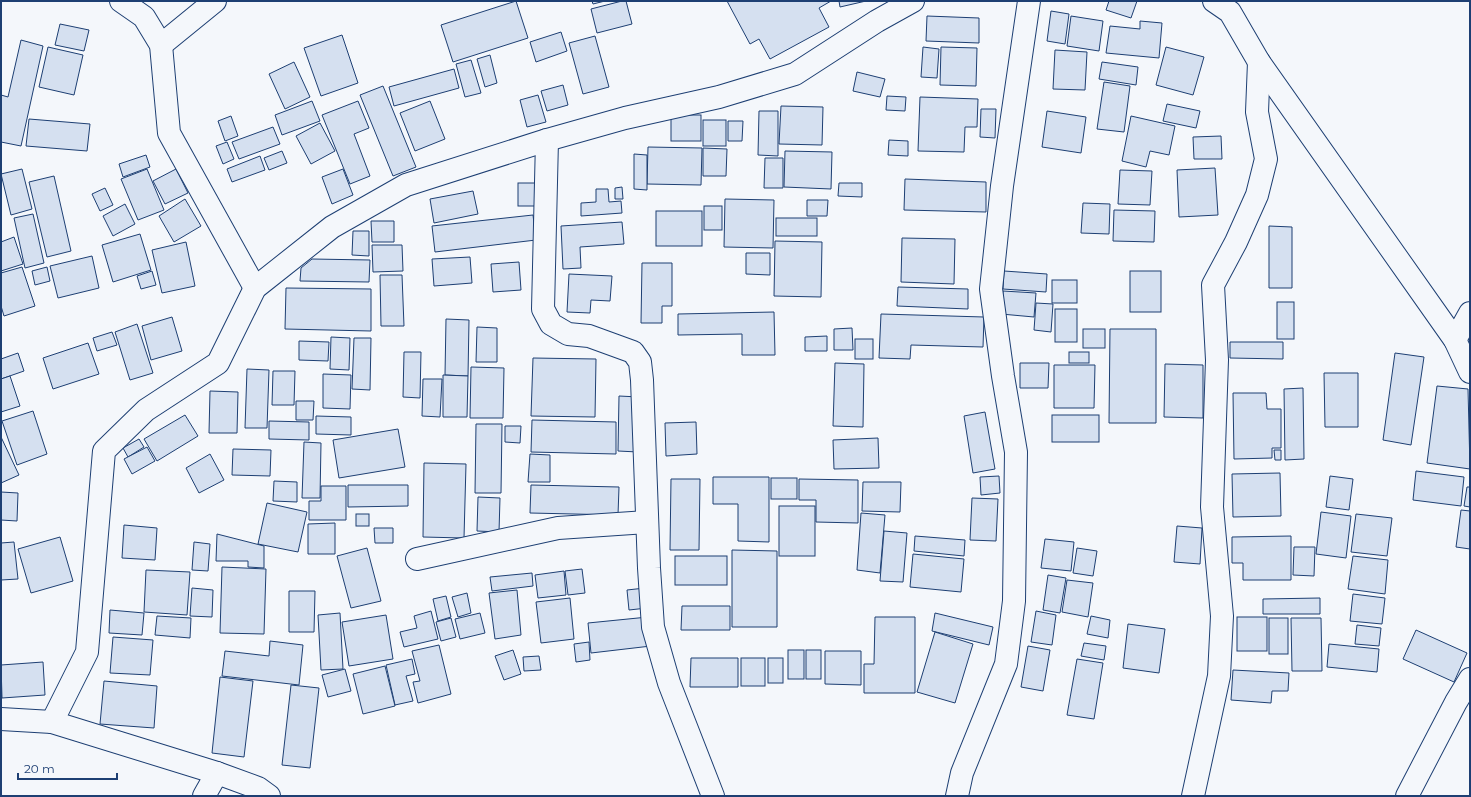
<svg xmlns="http://www.w3.org/2000/svg" width="1471" height="797" viewBox="0 0 1471 797" font-family="Montserrat,sans-serif">
<style>
.building{fill:#d5e0f0;stroke:#1d3f73}
.lines{fill:none;stroke-linecap:round;stroke-linejoin:round}
.minor-casing{stroke:#1d3f73;stroke-width:24}
.minor{stroke:#f4f7fb;stroke-width:22}
</style>
<rect width="100%" height="100%" fill="#f4f7fb"/>
<g class="building">
<polygon points="516,1 528,38 453,62 441,25"/>
<polygon points="592,1 605,1 593,4"/>
<polygon points="622,1 626,1 632,24 597,33 591,9"/>
<polygon points="727,1 831,1 819,8 829,27 770,59 759,39 750,44"/>
<polygon points="839,1 866,1 840,7"/>
<polygon points="1109,1 1137,1 1131,18 1106,10"/>
<polygon points="1051,11 1069,14 1065,44 1047,41"/>
<polygon points="927,16 979,18 979,43 926,41"/>
<polygon points="1071,16 1103,21 1099,51 1067,46"/>
<polygon points="1140,21 1162,23 1159,58 1106,53 1110,26 1140,29"/>
<polygon points="60,24 89,30 84,51 55,45"/>
<polygon points="561,32 567,51 536,62 530,42"/>
<polygon points="342,35 358,83 321,96 304,48"/>
<polygon points="595,36 609,87 583,94 569,43"/>
<polygon points="21,40 43,46 21,146 1,142 1,95 8,97"/>
<polygon points="48,47 83,55 74,95 39,87"/>
<polygon points="923,47 939,49 937,78 921,77"/>
<polygon points="941,47 977,48 976,86 940,85"/>
<polygon points="1166,47 1204,57 1193,95 1156,85"/>
<polygon points="1055,50 1087,52 1085,90 1053,89"/>
<polygon points="490,55 497,83 485,87 477,59"/>
<polygon points="471,60 481,93 465,97 456,64"/>
<polygon points="294,62 310,97 285,109 269,74"/>
<polygon points="1102,62 1138,67 1136,85 1099,79"/>
<polygon points="454,69 459,88 394,106 389,87"/>
<polygon points="857,72 885,79 880,97 853,91"/>
<polygon points="1104,82 1130,86 1124,132 1097,129"/>
<polygon points="563,85 568,105 547,111 541,91"/>
<polygon points="383,86 416,167 393,176 360,95"/>
<polygon points="538,95 546,122 527,127 520,100"/>
<polygon points="887,96 906,97 905,111 886,110"/>
<polygon points="920,97 978,99 977,127 965,127 964,152 918,151"/>
<polygon points="312,101 320,121 282,135 275,115"/>
<polygon points="358,101 369,128 354,134 370,176 350,184 322,115"/>
<polygon points="430,101 445,139 415,151 400,113"/>
<polygon points="1167,104 1200,111 1196,128 1163,121"/>
<polygon points="781,106 823,107 822,145 779,144"/>
<polygon points="981,109 996,109 995,138 980,137"/>
<polygon points="759,111 778,111 778,156 758,155"/>
<polygon points="1047,111 1086,117 1081,153 1042,147"/>
<rect x="671" y="115" width="30" height="26"/>
<polygon points="231,116 238,136 225,141 218,121"/>
<polygon points="1131,116 1175,126 1169,155 1150,151 1146,167 1122,161"/>
<polygon points="29,119 90,124 87,151 26,146"/>
<rect x="703" y="120" width="23" height="26"/>
<polygon points="728,121 743,121 742,141 728,141"/>
<polygon points="320,123 335,151 311,164 296,136"/>
<polygon points="273,127 280,144 239,159 232,142"/>
<polygon points="1221,136 1222,159 1194,159 1193,137"/>
<polygon points="889,140 908,141 908,156 888,155"/>
<polygon points="227,142 234,159 223,164 216,146"/>
<polygon points="648,147 702,148 701,185 647,184"/>
<polygon points="703,148 727,149 726,176 703,176"/>
<polygon points="282,151 287,163 269,170 264,158"/>
<polygon points="785,151 832,152 831,189 784,187"/>
<polygon points="634,154 647,155 647,190 634,189"/>
<polygon points="146,155 150,167 123,177 119,164"/>
<polygon points="260,156 265,170 232,182 227,169"/>
<polygon points="765,158 783,158 783,188 764,188"/>
<polygon points="1215,168 1218,215 1179,217 1177,170"/>
<polygon points="22,169 32,209 11,215 1,174"/>
<polygon points="147,169 164,210 138,220 121,179"/>
<polygon points="176,169 188,193 165,204 153,181"/>
<polygon points="343,169 353,195 332,204 322,177"/>
<polygon points="1120,170 1152,171 1150,205 1118,204"/>
<polygon points="54,176 71,251 47,257 29,182"/>
<polygon points="905,179 986,182 986,212 904,210"/>
<rect x="518" y="183" width="18" height="23"/>
<polygon points="839,183 862,183 862,197 838,196"/>
<polygon points="622,187 623,199 615,199 615,188"/>
<polygon points="105,188 113,205 100,211 92,194"/>
<polygon points="596,189 608,189 609,202 621,201 622,213 581,216 581,203 596,202"/>
<polygon points="473,191 478,214 434,223 430,199"/>
<polygon points="185,199 201,226 174,242 159,216"/>
<polygon points="725,199 774,200 773,248 724,247"/>
<polygon points="807,200 828,200 827,216 807,216"/>
<polygon points="1083,203 1110,204 1109,234 1081,233"/>
<polygon points="125,204 135,224 113,236 103,216"/>
<rect x="704" y="206" width="18" height="24"/>
<polygon points="1114,210 1155,211 1154,242 1113,241"/>
<rect x="656" y="211" width="46" height="35"/>
<polygon points="33,214 44,263 25,268 14,218"/>
<polygon points="533,215 536,240 435,252 432,226"/>
<rect x="776" y="218" width="41" height="18"/>
<polygon points="371,221 394,221 394,242 372,242"/>
<polygon points="622,222 624,244 580,247 581,268 563,269 561,226"/>
<polygon points="1269,226 1292,227 1292,288 1269,288"/>
<polygon points="353,231 369,231 369,256 352,255"/>
<polygon points="140,234 151,270 113,282 102,245"/>
<polygon points="14,237 23,264 1,271 1,242"/>
<polygon points="902,238 955,239 954,284 901,282"/>
<polygon points="775,241 822,242 821,297 774,296"/>
<polygon points="186,242 195,286 162,293 152,250"/>
<polygon points="372,245 402,245 403,271 373,272"/>
<polygon points="746,253 770,253 770,275 746,274"/>
<polygon points="92,256 99,288 58,298 50,266"/>
<polygon points="470,257 472,283 434,286 432,259"/>
<polygon points="312,259 370,260 369,282 300,281 301,268"/>
<polygon points="519,262 521,290 493,292 491,264"/>
<polygon points="642,263 672,263 672,306 662,306 662,323 641,323"/>
<polygon points="22,267 35,306 4,316 1,306 1,273"/>
<polygon points="47,267 50,281 35,285 32,271"/>
<polygon points="152,271 156,285 141,289 137,276"/>
<polygon points="1004,271 1047,274 1046,292 1003,289"/>
<rect x="1130" y="271" width="31" height="41"/>
<polygon points="569,274 612,276 610,301 591,300 590,313 567,312"/>
<polygon points="380,275 402,275 404,326 381,326"/>
<rect x="1052" y="280" width="25" height="23"/>
<polygon points="898,287 968,289 968,309 897,306"/>
<polygon points="286,288 371,289 371,331 285,329"/>
<polygon points="1003,291 1036,293 1034,317 1001,314"/>
<rect x="1277" y="302" width="17" height="37"/>
<polygon points="1036,303 1053,304 1051,332 1034,330"/>
<rect x="1055" y="309" width="22" height="33"/>
<polygon points="774,312 775,355 742,355 742,334 678,335 678,314"/>
<polygon points="881,314 984,317 983,347 911,345 910,359 879,358"/>
<polygon points="172,317 182,351 151,360 142,326"/>
<polygon points="446,319 469,320 468,376 445,375"/>
<polygon points="137,324 153,373 130,380 115,332"/>
<polygon points="477,327 497,328 497,362 476,362"/>
<polygon points="852,328 853,350 834,350 834,329"/>
<rect x="1083" y="329" width="22" height="19"/>
<polygon points="1110,329 1156,329 1156,423 1109,423"/>
<polygon points="112,332 117,345 97,351 93,338"/>
<polygon points="827,336 827,351 805,351 805,337"/>
<polygon points="331,337 350,338 349,370 330,369"/>
<polygon points="354,338 371,338 370,390 352,389"/>
<rect x="855" y="339" width="18" height="20"/>
<polygon points="299,341 329,342 328,361 299,360"/>
<polygon points="1230,342 1283,342 1283,359 1230,358"/>
<polygon points="88,343 99,374 53,389 43,358"/>
<polygon points="404,352 421,352 420,398 403,397"/>
<rect x="1069" y="352" width="20" height="11"/>
<polygon points="18,353 24,371 1,379 1,359"/>
<polygon points="1395,353 1424,357 1411,445 1383,440"/>
<polygon points="533,358 596,359 595,417 531,416"/>
<polygon points="835,363 864,364 863,427 833,426"/>
<polygon points="1020,363 1049,363 1048,388 1020,388"/>
<polygon points="1165,364 1203,365 1203,418 1164,417"/>
<polygon points="1054,365 1095,365 1094,408 1054,408"/>
<polygon points="471,367 504,368 503,418 470,418"/>
<polygon points="247,369 269,370 267,428 245,428"/>
<polygon points="273,371 295,371 294,405 272,405"/>
<polygon points="1324,373 1358,373 1358,427 1325,427"/>
<polygon points="323,374 351,375 350,409 323,408"/>
<polygon points="443,375 468,376 467,417 443,417"/>
<polygon points="10,376 20,406 1,412 1,379"/>
<polygon points="423,379 442,379 440,417 422,416"/>
<polygon points="1437,386 1468,389 1470,469 1427,463"/>
<polygon points="1303,388 1304,459 1285,460 1284,389"/>
<polygon points="210,391 238,392 237,433 209,433"/>
<polygon points="1233,393 1266,393 1267,409 1281,409 1281,448 1272,448 1272,458 1234,459"/>
<polygon points="619,396 639,397 638,452 618,451"/>
<polygon points="296,401 314,401 313,420 296,420"/>
<polygon points="33,411 47,454 17,465 2,421"/>
<polygon points="985,412 995,469 973,473 964,416"/>
<polygon points="185,415 198,436 157,461 144,439"/>
<rect x="1052" y="415" width="47" height="27"/>
<polygon points="316,416 351,417 351,435 316,434"/>
<polygon points="532,420 616,422 616,454 531,452"/>
<polygon points="269,421 309,422 309,440 269,439"/>
<polygon points="696,422 697,454 666,456 665,423"/>
<polygon points="476,424 502,424 501,493 475,493"/>
<polygon points="505,426 521,426 520,443 505,442"/>
<polygon points="398,429 405,467 339,478 333,440"/>
<polygon points="1,437 19,475 1,483"/>
<polygon points="878,438 879,468 834,469 833,440"/>
<polygon points="139,439 144,447 128,457 123,448"/>
<polygon points="304,442 321,443 320,498 302,498"/>
<polygon points="147,447 155,461 132,474 124,459"/>
<polygon points="233,449 271,450 270,476 232,475"/>
<polygon points="1274,450 1281,450 1281,460 1275,460"/>
<polygon points="210,454 224,480 199,493 186,468"/>
<polygon points="530,454 550,455 550,482 528,482"/>
<polygon points="424,463 466,464 464,538 423,537"/>
<polygon points="1416,471 1464,477 1461,506 1413,500"/>
<polygon points="1280,473 1281,516 1233,517 1232,474"/>
<polygon points="999,476 1000,493 981,495 980,477"/>
<polygon points="1330,476 1353,479 1349,510 1326,507"/>
<polygon points="713,477 769,477 769,542 738,541 738,504 713,504"/>
<rect x="771" y="478" width="26" height="21"/>
<polygon points="671,479 700,479 699,550 670,550"/>
<polygon points="799,479 858,480 858,523 816,522 816,500 799,500"/>
<polygon points="274,481 297,482 297,502 273,501"/>
<polygon points="863,482 901,482 900,512 862,511"/>
<polygon points="348,485 408,485 408,506 348,507"/>
<polygon points="531,485 619,487 618,515 530,513"/>
<polygon points="321,486 346,486 346,520 309,520 309,501 321,501"/>
<polygon points="1467,487 1470,487 1470,507 1464,506"/>
<polygon points="1,492 18,493 17,521 1,520"/>
<polygon points="478,497 500,498 499,532 477,531"/>
<polygon points="972,498 998,499 996,541 970,540"/>
<polygon points="267,503 307,512 298,552 258,544"/>
<rect x="779" y="506" width="36" height="50"/>
<polygon points="1461,510 1470,511 1470,549 1456,547"/>
<polygon points="1321,512 1351,516 1346,558 1316,554"/>
<polygon points="861,513 885,515 880,573 857,570"/>
<rect x="356" y="514" width="13" height="12"/>
<polygon points="1356,514 1392,518 1387,556 1351,552"/>
<polygon points="335,523 335,554 308,554 308,524"/>
<polygon points="124,525 157,528 155,560 122,558"/>
<polygon points="1177,526 1202,528 1200,564 1174,562"/>
<polygon points="374,528 393,528 393,543 375,543"/>
<polygon points="884,531 907,533 903,582 880,581"/>
<polygon points="217,534 264,546 264,568 248,567 248,561 216,561"/>
<polygon points="915,536 965,540 964,556 914,551"/>
<polygon points="1291,536 1291,580 1243,580 1243,563 1232,563 1232,537"/>
<polygon points="60,537 73,581 31,593 18,549"/>
<polygon points="1045,539 1074,542 1071,571 1041,568"/>
<polygon points="14,542 18,579 1,580 1,543"/>
<polygon points="194,542 210,544 208,571 192,570"/>
<polygon points="1294,547 1315,547 1314,576 1293,575"/>
<polygon points="367,548 381,601 351,608 337,556"/>
<polygon points="1077,548 1097,551 1093,576 1073,573"/>
<polygon points="732,550 777,551 777,627 732,627"/>
<polygon points="913,554 964,559 961,592 910,587"/>
<rect x="675" y="556" width="52" height="29"/>
<polygon points="1353,556 1388,560 1385,594 1348,589"/>
<polygon points="222,567 266,569 264,634 220,633"/>
<polygon points="582,569 585,593 568,595 565,571"/>
<polygon points="146,570 190,572 187,615 144,612"/>
<polygon points="564,571 566,595 538,598 535,575"/>
<polygon points="532,573 533,586 492,591 490,577"/>
<polygon points="1048,575 1066,578 1060,613 1043,610"/>
<polygon points="1067,580 1093,583 1088,617 1062,612"/>
<polygon points="192,588 213,590 212,617 190,616"/>
<polygon points="645,588 647,608 629,610 627,590"/>
<polygon points="517,590 521,635 495,639 489,593"/>
<polygon points="289,591 315,591 314,632 289,632"/>
<polygon points="467,593 471,613 458,617 452,597"/>
<polygon points="1353,594 1385,598 1382,624 1350,621"/>
<polygon points="446,596 451,617 438,621 433,599"/>
<polygon points="570,598 574,639 541,643 536,602"/>
<polygon points="1320,598 1320,614 1263,614 1263,599"/>
<polygon points="682,606 730,606 730,630 681,630"/>
<polygon points="110,610 144,613 142,635 109,633"/>
<polygon points="431,611 438,639 404,647 400,632 417,628 414,616"/>
<polygon points="1036,611 1056,615 1052,645 1031,642"/>
<polygon points="340,613 343,669 321,670 318,615"/>
<polygon points="480,613 485,633 460,639 455,619"/>
<polygon points="935,613 993,627 989,645 932,631"/>
<polygon points="386,615 393,659 349,666 342,622"/>
<polygon points="157,616 191,618 190,638 155,635"/>
<polygon points="1091,616 1110,620 1108,638 1087,634"/>
<polygon points="648,617 651,646 591,653 588,623"/>
<polygon points="875,617 915,617 915,693 864,693 864,664 874,664"/>
<rect x="1237" y="617" width="30" height="34"/>
<polygon points="451,618 456,637 441,641 436,622"/>
<rect x="1269" y="618" width="19" height="36"/>
<polygon points="1291,618 1321,618 1322,671 1292,671"/>
<polygon points="1128,624 1165,629 1159,673 1123,668"/>
<polygon points="1357,625 1381,628 1379,646 1355,644"/>
<polygon points="1416,630 1467,653 1454,682 1403,659"/>
<polygon points="935,632 973,644 955,703 917,692"/>
<polygon points="113,637 153,640 150,675 110,673"/>
<polygon points="270,641 303,645 299,685 222,676 225,651 269,656"/>
<polygon points="589,642 590,660 576,662 574,644"/>
<polygon points="1084,643 1106,646 1104,660 1081,656"/>
<polygon points="1329,644 1379,649 1377,672 1327,667"/>
<polygon points="439,645 451,694 418,703 413,682 420,681 412,651"/>
<polygon points="1028,646 1050,650 1043,691 1021,687"/>
<polygon points="513,650 521,674 504,680 495,656"/>
<rect x="788" y="650" width="16" height="29"/>
<rect x="806" y="650" width="15" height="29"/>
<polygon points="825,651 861,651 861,685 825,684"/>
<polygon points="539,656 541,670 524,671 523,657"/>
<polygon points="691,658 738,658 738,687 690,687"/>
<rect x="741" y="658" width="24" height="28"/>
<rect x="768" y="658" width="15" height="25"/>
<polygon points="412,659 415,674 406,676 413,701 395,705 386,665"/>
<polygon points="1077,659 1103,663 1094,719 1067,715"/>
<polygon points="43,662 45,695 2,698 1,665"/>
<polygon points="385,666 395,706 363,714 353,674"/>
<polygon points="345,669 351,691 328,697 322,675"/>
<polygon points="1233,670 1289,673 1288,691 1272,691 1271,703 1231,700"/>
<polygon points="220,677 253,681 244,757 212,753"/>
<polygon points="104,681 157,686 154,728 100,724"/>
<polygon points="291,685 319,688 310,768 282,765"/>
</g>
<g class="lines">
<g class="minor-casing">
<g id="minor">
<polyline points="121,1 144,17 161,45 169,133 255,288"/>
<polyline points="1214,1 1230,12 1259,62 1455,340 1470,372"/>
<polyline points="161,45 215,1"/>
<polyline points="547,140 543,309 551,324 568,334 589,336 633,352 640,362 642,380 649,568 653,627 669,683 713,796"/>
<polyline points="1455,340 1470,313"/>
<polyline points="417,559 558,528 647,522"/>
<polyline points="1,719 52,722 217,773 258,788 269,796"/>
<polyline points="52,722 87,652 104,451 146,410 218,363 255,288 332,227 406,185 547,140 625,118 719,97 795,74 877,21 913,1"/>
<polyline points="204,796 217,773"/>
<polyline points="957,796 962,773 1006,664 1014,601 1016,452 1003,376 991,289 1002,186 1029,1"/>
<polyline points="1193,796 1219,676 1222,616 1212,507 1217,360 1213,285 1236,242 1257,195 1266,159 1257,112 1259,62"/>
<polyline points="1407,796 1456,702 1470,679"/>
</g>
</g>
<use href="#minor" class="minor"/>
</g>
<rect width="1471" height="797" fill="none" stroke="#1d3f73" stroke-width="4"/>
<path d="M18 773v6h99v-6" fill="none" stroke="#1d3f73" stroke-width="2"/>
<text x="24" y="773" font-size="12" fill="#1d3f73" stroke="#f4f7fb" stroke-width="3" paint-order="stroke">20 m</text>
</svg>
